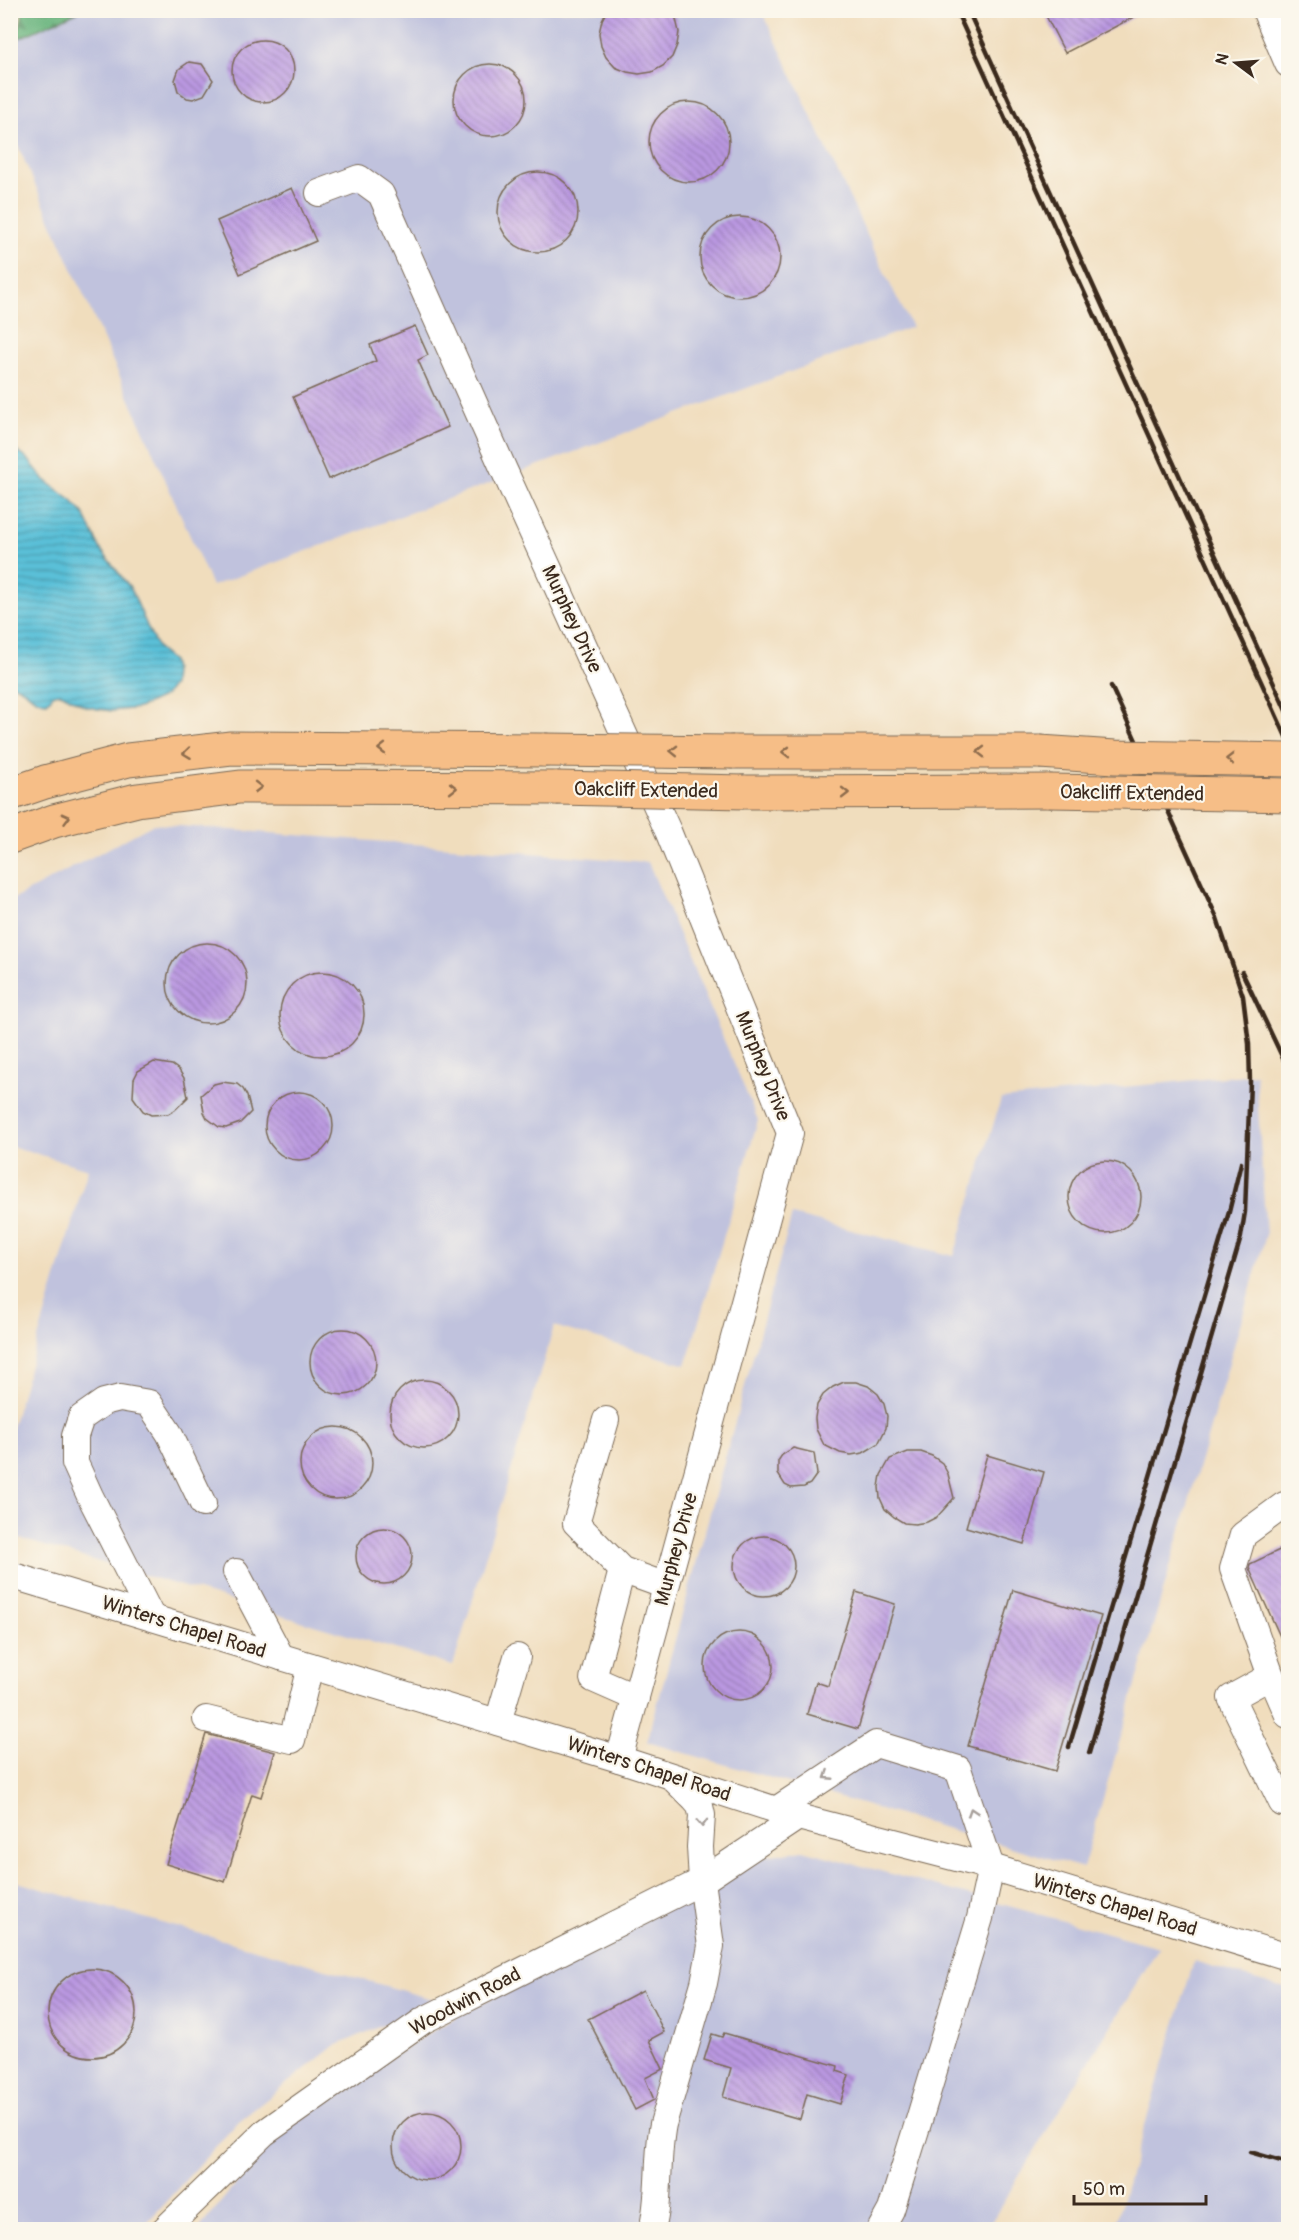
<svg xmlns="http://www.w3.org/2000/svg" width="1299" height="2240" viewBox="0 0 1299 2240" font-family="Pangolin,sans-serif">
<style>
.industrial{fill:#c0c2dd}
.forest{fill:url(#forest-firs);stroke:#526f4e;stroke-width:1.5}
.water{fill:url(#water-rules);stroke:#4a757b;stroke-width:1.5}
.building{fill:url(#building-back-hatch)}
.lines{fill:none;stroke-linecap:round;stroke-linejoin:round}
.minor-casing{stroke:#7a6956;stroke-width:28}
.major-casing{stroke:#7a6956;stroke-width:35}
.minor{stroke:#fff;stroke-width:26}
.major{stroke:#f6be87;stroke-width:33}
.rail{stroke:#3b2a1e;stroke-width:4.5}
.major-bridge-casing{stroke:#7a6956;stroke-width:35;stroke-linecap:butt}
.major-bridge{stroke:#f6be87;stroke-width:33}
.oneway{stroke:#8f6d4d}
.oneway2{stroke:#a79f9a}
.labels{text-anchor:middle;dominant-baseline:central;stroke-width:4.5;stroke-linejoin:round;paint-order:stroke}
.street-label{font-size:20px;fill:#3b2a1e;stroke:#fbf7ec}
</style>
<defs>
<pattern id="forest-firs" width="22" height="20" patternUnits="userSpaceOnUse" patternTransform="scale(1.5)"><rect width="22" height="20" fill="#68b47d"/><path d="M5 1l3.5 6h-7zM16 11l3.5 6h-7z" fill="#579366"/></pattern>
<pattern id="water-rules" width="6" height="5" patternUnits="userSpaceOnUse" patternTransform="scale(1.5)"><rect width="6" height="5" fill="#5ac0d8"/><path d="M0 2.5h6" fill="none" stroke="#4c9caf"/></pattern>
<pattern id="building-back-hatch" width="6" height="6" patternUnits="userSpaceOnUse" patternTransform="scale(1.5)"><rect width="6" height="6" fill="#ba98e1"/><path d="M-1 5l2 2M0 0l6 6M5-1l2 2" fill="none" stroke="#987cb6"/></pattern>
</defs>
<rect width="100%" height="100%" fill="#fbf7ec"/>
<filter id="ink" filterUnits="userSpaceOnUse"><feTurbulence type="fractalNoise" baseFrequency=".0167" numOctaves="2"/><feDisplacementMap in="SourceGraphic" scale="12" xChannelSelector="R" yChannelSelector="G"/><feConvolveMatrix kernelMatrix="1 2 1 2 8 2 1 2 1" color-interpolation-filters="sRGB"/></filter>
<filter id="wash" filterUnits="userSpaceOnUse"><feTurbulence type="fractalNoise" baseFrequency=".008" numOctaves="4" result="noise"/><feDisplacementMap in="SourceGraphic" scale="24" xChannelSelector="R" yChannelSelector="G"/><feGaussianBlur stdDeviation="1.35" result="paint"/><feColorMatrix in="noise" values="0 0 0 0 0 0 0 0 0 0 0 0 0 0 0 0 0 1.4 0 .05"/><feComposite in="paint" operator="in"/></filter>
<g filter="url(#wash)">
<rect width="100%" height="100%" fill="#f0ddbd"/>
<g class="industrial">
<polygon points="79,11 762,11 890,284 912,327 212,586 11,130 11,98 17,39"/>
<polygon points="154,824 648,862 758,1120 686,1365 554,1326 453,1666 11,1536 11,1430 88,1169 11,1146 10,901"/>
<polygon points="1256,1074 1266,1235 1083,1868 647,1742 792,1215 954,1256 1001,1099"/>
<polygon points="803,1850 1159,1947 987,2229 198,2230 288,2120 461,2014 766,1856"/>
<polygon points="10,1880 439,2001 333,2047 239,2121 141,2229 11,2229"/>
<polygon points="1194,1961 1288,1989 1288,2229 1114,2229"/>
</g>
<polygon class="forest" points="23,11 23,10 79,11 17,39"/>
<path class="water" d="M 11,447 L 28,459 L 44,479 L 72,501 L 84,514 L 101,550 L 131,589 L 151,635 L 159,650 L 172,661 L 174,670 L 173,685 L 165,696 L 139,708 L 112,711 L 98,709 L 85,706 L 61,693 L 54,694 L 47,702 C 32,702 25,686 11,684 Z"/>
<g id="blocks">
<g class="building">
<polygon points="607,10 671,10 676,19 679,32 677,45 672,57 663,66 652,72 639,74 627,72 615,67 606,57 601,46 599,33 602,20"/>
<polygon points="1043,10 1147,10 1065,53"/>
<circle cx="263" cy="71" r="31"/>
<polygon points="189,62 202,64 213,80 204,95 193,99 187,98 178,91 175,80 179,69"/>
<circle cx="490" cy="100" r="36"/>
<circle cx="689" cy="142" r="40"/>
<circle cx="538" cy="212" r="40"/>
<polygon points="292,188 316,241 240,274 217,221"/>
<circle cx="740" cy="257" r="40"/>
<polygon points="415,326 428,355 418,360 448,427 329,479 293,397 376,361 370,345"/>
<circle cx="207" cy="983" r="40"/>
<circle cx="322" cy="1014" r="42"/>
<polygon points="154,1062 172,1065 179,1070 184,1078 188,1097 175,1110 168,1114 151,1115 143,1111 133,1097 134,1079 138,1071"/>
<polygon points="222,1082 237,1084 243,1089 247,1096 251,1112 240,1123 226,1128 219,1127 207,1118 204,1112 201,1095 214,1084"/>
<circle cx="299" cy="1126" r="34"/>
<circle cx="1105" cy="1197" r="36"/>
<circle cx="343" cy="1362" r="33"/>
<circle cx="424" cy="1414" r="34"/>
<polygon points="844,1382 856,1382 868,1386 878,1394 884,1404 887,1416 886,1428 878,1444 863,1453 851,1455 840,1453 824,1445 816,1429 815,1418 817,1405 823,1395 833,1387"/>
<circle cx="336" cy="1463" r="36"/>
<polygon points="793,1448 814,1453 817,1474 810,1484 804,1487 791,1488 785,1485 778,1474 778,1461 782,1455"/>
<polygon points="908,1452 921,1452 932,1456 942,1463 948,1474 954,1498 937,1517 927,1522 915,1524 904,1523 894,1517 885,1509 880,1498 879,1487 881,1475 890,1459"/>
<polygon points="987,1455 1044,1472 1024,1544 966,1527"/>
<circle cx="384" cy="1556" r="28"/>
<circle cx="764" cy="1566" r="30"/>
<polygon points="1288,1546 1288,1654 1249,1568 1250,1564"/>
<polygon points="1013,1590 1101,1616 1055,1771 968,1746"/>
<polygon points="856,1592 895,1604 858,1729 807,1714 816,1682 828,1686"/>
<circle cx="739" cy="1666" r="34"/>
<polygon points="206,1734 275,1752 261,1797 252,1794 225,1882 166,1864"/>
<circle cx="92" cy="2013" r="44"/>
<polygon points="643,1990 664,2032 649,2040 663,2069 645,2078 654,2100 635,2110 588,2019"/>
<polygon points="724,2033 838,2066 837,2071 849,2075 840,2104 807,2094 800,2119 723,2097 731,2068 704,2060 712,2034 722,2037"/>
<circle cx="427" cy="2146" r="34"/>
</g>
</g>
</g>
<g filter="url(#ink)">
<use href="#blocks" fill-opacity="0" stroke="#7a6956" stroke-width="1.5"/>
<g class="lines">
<g class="minor-casing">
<g id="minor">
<polyline points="1265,10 1288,64"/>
<polyline points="319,193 359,178 381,194 504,470 668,831 790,1133 619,1759"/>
<polyline points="606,1420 576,1523 622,1570 666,1586"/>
<polyline points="622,1570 593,1679 636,1698"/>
<polyline points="236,1572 281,1657"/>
<polyline points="10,1575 619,1759 798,1817 991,1867 1288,1957"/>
<polyline points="151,1616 90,1496 75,1463 75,1436 81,1418 104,1402 120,1398 149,1403 169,1433 203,1504"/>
<polyline points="1271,1676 1233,1569 1243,1535 1284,1505"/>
<polyline points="1288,1715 1271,1676 1231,1698 1282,1803 1288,1802"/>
<polyline points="206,1719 292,1740 310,1666"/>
<polyline points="498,1722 517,1657"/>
<polyline points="776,1810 876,1744 958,1769 991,1867 980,1918 919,2120 891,2210 880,2230"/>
<polyline points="164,2230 264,2133 424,2020 702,1881 798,1817"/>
<path d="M 652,2230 C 661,2196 656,2159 663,2124 L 704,1983 L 711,1946 L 702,1881 L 700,1847 L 702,1815 L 700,1806 L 694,1799 L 674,1779"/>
</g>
</g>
<g class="major-casing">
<g id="major">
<polyline points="733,752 1040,752"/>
<polyline points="744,792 1049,791"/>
<polyline points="10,794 45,782 128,760 231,748 545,750"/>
<polyline points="10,837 54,821 137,800 240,787 557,788"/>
</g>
</g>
<use href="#minor" class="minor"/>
<use href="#major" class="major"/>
<g class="rail">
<polyline points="956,10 1288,741"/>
<polyline points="968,10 1288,715"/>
<polyline points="1242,972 1288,1069"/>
<polyline points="1069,1747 1229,1212 1241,1163"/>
<polyline points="1089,1753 1241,1237 1245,1212 1250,1082 1249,1044 1243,996 1217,918 1111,686"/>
<polyline points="1250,2152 1288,2163"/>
</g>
<g class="major-bridge-casing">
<g id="major-bridge">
<polyline points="545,750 733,752"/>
<polyline points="1040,752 1115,757 1288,760"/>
<polyline points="557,788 744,792"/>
<polyline points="1049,791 1288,795"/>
</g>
</g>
<use href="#major-bridge" class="major-bridge"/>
</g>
<defs><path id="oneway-chevron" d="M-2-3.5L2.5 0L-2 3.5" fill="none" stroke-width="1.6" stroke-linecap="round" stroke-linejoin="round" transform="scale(1.5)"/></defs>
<g class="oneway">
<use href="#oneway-chevron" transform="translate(382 749) rotate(-180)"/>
<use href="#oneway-chevron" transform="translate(674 751) rotate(-179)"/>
<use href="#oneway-chevron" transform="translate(786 752) rotate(-180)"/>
<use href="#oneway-chevron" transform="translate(981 752) rotate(-180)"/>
<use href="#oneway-chevron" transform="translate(187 753) rotate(173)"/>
<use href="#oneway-chevron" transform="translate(1230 759) rotate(-179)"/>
<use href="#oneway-chevron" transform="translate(258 787)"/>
<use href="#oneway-chevron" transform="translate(453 788)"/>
<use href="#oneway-chevron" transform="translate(845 793)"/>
<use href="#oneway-chevron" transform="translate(66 818) rotate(-15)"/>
</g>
<g class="oneway2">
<use href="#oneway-chevron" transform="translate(828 1776) rotate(147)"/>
<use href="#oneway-chevron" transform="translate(972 1812) rotate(-108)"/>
<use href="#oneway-chevron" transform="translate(702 1823) rotate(88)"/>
</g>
</g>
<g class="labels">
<g class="street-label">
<text transform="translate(572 619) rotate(65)">Murphey Drive</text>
<text transform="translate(646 790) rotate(1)">Oakcliff Extended</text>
<text transform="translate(1132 793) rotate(1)">Oakcliff Extended</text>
<text transform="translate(763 1066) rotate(68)">Murphey Drive</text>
<text transform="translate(676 1549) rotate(-75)">Murphey Drive</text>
<text transform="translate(184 1627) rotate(17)">Winters Chapel Road</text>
<text transform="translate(649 1769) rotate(18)">Winters Chapel Road</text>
<text transform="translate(1115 1905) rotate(17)">Winters Chapel Road</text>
<text transform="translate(465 2001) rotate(-28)">Woodwin Road</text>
</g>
</g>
<rect width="1299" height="2240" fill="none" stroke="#fbf7ec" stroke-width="36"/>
<g transform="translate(1236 63) rotate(286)" stroke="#fbf7ec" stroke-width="4.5" paint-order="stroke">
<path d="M0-4.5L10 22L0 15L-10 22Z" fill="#3b2a1e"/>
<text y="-9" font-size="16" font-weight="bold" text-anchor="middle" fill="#3b2a1e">N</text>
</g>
<path d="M1074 2195v9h132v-9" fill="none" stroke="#3b2a1e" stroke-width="3"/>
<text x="1083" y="2195" font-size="18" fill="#3b2a1e" stroke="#fbf7ec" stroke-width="4.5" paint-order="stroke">50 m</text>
</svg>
